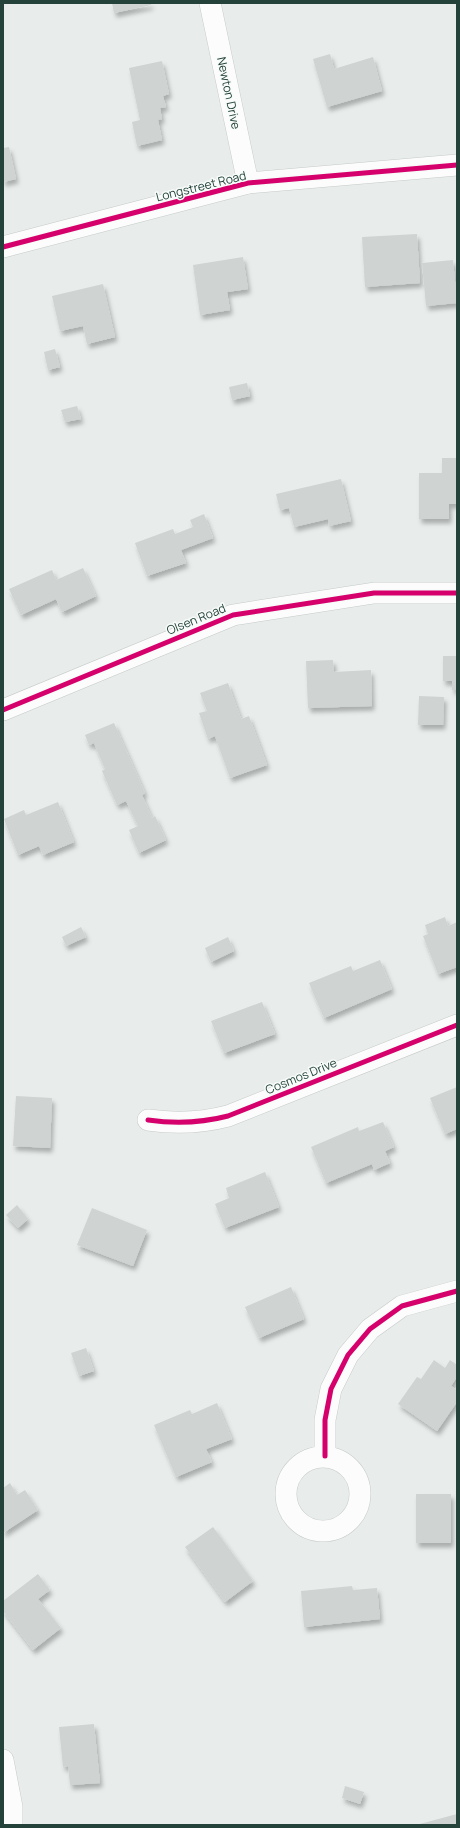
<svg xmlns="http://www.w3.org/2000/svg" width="460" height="1828" viewBox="0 0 460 1828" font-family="Manrope,sans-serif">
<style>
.building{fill:#cfd4d2;filter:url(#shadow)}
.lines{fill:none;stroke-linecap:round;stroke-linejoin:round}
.minor-casing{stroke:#c5cac8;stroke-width:22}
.minor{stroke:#fcfcfc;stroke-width:21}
.cycleway-casing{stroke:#f7fbf9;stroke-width:8}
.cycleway{stroke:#d6006c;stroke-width:5}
.labels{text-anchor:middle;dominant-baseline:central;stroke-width:3;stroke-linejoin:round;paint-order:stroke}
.street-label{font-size:12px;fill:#24423a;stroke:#f7fbf9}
</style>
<defs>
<filter id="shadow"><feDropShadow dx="2.5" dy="4.5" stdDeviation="2" flood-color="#0004"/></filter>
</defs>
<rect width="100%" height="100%" fill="#e8edeb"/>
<g class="building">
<polygon points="112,3 151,3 151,5 114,13"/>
<polygon points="330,54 334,69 373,57 382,91 327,107 313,59"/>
<polygon points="162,61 169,94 163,96 166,107 160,108 162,119 158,120 162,140 137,146 132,122 140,120 129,68"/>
<polygon points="9,147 16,179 3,182 3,148"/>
<polygon points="417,234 420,283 365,287 362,237"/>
<polygon points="243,257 248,289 227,292 230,310 200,315 193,265"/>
<polygon points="453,260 457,303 426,306 422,263"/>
<polygon points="103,284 115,337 87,344 83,326 60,331 52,296"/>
<polygon points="55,349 60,367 48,370 44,352"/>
<polygon points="247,383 250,396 232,400 229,387"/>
<polygon points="77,406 81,419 65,422 61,410"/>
<polygon points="442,458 457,458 457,504 449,504 449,519 419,519 419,473 442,473"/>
<polygon points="341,479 351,521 329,526 328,519 294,527 289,508 280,510 276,494"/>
<polygon points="204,514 213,538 181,550 186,563 147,576 135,543 173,529 175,534 193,527 190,520"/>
<polygon points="83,568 96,596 62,612 56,599 21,615 9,589 52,570 56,580"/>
<polygon points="443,656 457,656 457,690 452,690 452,681 443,681"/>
<polygon points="333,660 334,672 371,670 372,706 308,708 306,661"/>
<polygon points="228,683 241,719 249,716 267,765 230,778 215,736 208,739 199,713 207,711 200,693"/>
<polygon points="419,696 444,697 443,725 418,725"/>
<polygon points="114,723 145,793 142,795 152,818 155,816 166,840 139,853 129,830 138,826 126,801 117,805 102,771 105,769 94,743 89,745 85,735"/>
<polygon points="58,802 74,842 43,855 39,846 18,855 4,819 24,810 26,815"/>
<polygon points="445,917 448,926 457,922 457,967 438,974 423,936 428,934 425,925"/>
<polygon points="81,927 86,937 66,946 62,937"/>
<polygon points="228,937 234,951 211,962 205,948"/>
<polygon points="380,960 392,989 324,1018 309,983 351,966 353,971"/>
<polygon points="262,1002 275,1034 224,1053 211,1021"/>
<polygon points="457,1087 457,1129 445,1134 430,1098"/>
<polygon points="16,1096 52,1098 50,1148 13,1146"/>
<polygon points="383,1122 394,1147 385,1151 390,1163 374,1170 372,1164 326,1183 311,1147 358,1127 359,1131"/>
<polygon points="265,1172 279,1207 225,1228 215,1204 229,1198 226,1188"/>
<polygon points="17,1205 28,1219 18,1228 6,1215"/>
<polygon points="92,1208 147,1230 133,1266 77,1245"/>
<polygon points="291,1287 304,1319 259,1338 245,1307"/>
<polygon points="86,1348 94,1371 79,1376 71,1353"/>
<polygon points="434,1360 445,1368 450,1360 457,1365 457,1377 451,1386 457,1390 457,1402 437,1431 398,1404 417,1377 421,1379"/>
<polygon points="217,1403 232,1439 206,1449 212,1462 176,1477 154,1425 190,1410 192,1414"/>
<polygon points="10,1483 17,1495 25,1490 38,1510 3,1533 3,1488"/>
<rect x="416" y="1494" width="35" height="49"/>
<polygon points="213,1527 253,1581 225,1602 185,1547"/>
<polygon points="38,1574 50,1590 38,1599 61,1628 33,1650 3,1611 3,1601"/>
<polygon points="352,1586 353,1590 377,1588 380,1619 304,1627 301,1591"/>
<polygon points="94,1724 100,1783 70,1785 68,1766 63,1767 59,1727"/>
<polygon points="345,1786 364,1792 360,1804 342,1798"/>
<polygon points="457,1814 457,1825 416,1825"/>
</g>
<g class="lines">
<g class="minor-casing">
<g id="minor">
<polyline points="210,3 248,183"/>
<polyline points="3,247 248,183 457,165"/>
<polyline points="3,710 233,615 374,593 457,593"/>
<path d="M 148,1120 C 176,1124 201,1123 228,1116 L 457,1025"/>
<polyline points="325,1456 325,1420 331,1389 348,1355 370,1329 402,1306 457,1291"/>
<circle cx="323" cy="1494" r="37"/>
<polyline points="3,1760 12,1807 12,1825"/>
</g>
</g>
<use href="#minor" class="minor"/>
<g class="cycleway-casing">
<g id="cycleway">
<polyline points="3,247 248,183 457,165"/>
<polyline points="3,710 233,615 374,593 457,593"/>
<path d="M 148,1120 C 176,1124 201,1123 228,1116 L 457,1025"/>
<polyline points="325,1456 325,1420 331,1389 348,1355 370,1329 402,1306 457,1291"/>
</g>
</g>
<use href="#cycleway" class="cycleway"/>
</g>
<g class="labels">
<g class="street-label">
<text transform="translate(229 93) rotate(78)">Newton Drive</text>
<text transform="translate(201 186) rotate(-14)">Longstreet Road</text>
<text transform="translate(196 619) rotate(-22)">Olsen Road</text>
<text transform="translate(301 1076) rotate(-22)">Cosmos Drive</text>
</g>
</g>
<rect width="460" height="1828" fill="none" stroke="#24423a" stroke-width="8"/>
</svg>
